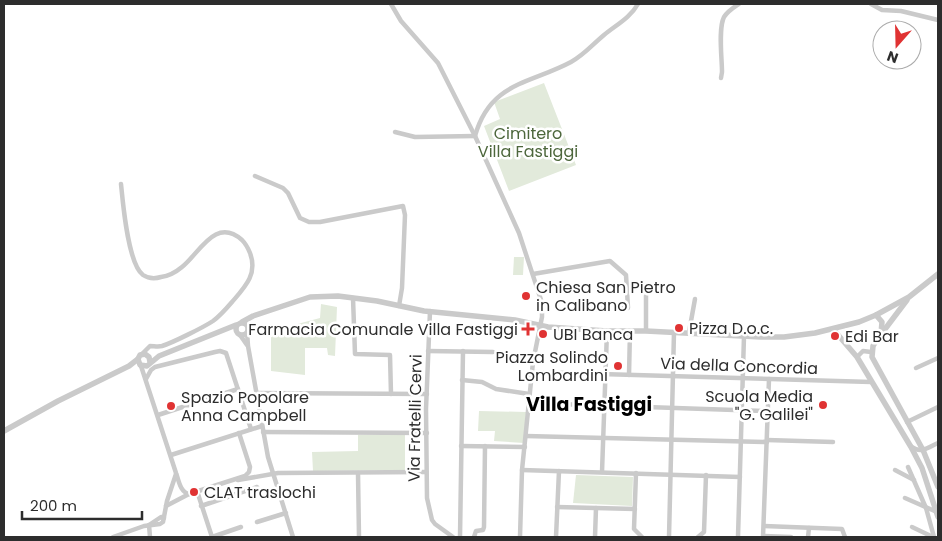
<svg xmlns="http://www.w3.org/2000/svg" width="942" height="541" viewBox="0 0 942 541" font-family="Poppins,sans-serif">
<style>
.green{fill:#e2eadb}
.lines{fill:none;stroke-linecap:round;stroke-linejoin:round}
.minor{stroke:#cacaca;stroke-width:4.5}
.tertiary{stroke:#cacaca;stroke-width:5.5}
.poi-dot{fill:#e03333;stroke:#fff;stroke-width:2}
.labels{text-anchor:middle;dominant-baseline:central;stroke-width:5;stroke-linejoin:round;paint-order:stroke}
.park-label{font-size:16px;fill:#4d673c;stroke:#fff}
.poi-label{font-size:16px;fill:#2d2d2d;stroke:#fff;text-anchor:start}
.street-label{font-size:16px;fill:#2d2d2d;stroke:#fff}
.quarter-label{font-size:19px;font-weight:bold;fill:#000;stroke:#fff}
</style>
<rect width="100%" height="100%" fill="#fff"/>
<g class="green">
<polygon points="544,83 576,165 509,191 484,126 500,119 494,102"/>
<polygon points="514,257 524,257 523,275 513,275"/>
<polygon points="321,304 337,307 335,356 328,355 327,348 305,348 305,375 271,371 271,331 320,318"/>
<polygon points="479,411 526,412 524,443 494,441 495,431 478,431"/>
<polygon points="358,435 405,435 405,470 313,471 312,452 358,451"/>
<polygon points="576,475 633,477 632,506 573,503"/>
</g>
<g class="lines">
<g class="minor">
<polyline points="391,4 401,21 438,63 475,136 519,233 542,303 542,317 533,362 522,470 520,537"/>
<polyline points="871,4 882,10 901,11 938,20"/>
<path d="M 721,78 L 722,72 C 722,58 718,29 724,17 C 728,11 733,8 739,4"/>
<polyline points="395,132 415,137 475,136"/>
<path d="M 475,136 C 490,82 530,84 571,62 C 584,55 593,44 604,35 C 616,25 630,18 638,4"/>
<polyline points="255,176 283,188 288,193 300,218 309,222 320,222 403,206 405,215 402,288 399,306"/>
<path d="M 121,184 C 123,204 128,264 143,275 C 149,279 155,279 161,277 C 169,276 176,272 182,267 C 199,254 215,216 242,240 C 246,244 248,248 250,253 C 258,274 245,287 232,302 C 226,309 220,316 213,321 C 204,327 172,343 162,346 C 158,347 154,346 150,346 L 142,354"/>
<polyline points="533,274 610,261 626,275 628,308 570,310"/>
<polyline points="646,288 646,331"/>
<polyline points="353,298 355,354 390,355 391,394"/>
<polyline points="430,311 426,409 427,498 432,520 435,524 453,537"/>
<polyline points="247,332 248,346 268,457 293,537"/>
<polyline points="689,332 695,299"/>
<polyline points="240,335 247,345"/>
<polyline points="428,351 493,352"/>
<polyline points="857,357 863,351 871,352"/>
<path d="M 141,366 L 176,473 C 179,481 180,492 189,494 L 245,476 L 249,472 L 250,467 L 239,433"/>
<polyline points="916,368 938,358"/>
<polyline points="532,372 871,382"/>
<polyline points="629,375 630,331"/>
<polyline points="146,379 151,370 155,367 215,352 220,351 226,353 251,429"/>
<polyline points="462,380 482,382 496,389 529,394"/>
<polyline points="256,393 427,394"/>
<polyline points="528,403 767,411"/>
<polyline points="158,415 238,389"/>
<polyline points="907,422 938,407"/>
<polyline points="263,432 427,433"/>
<polyline points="526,436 767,442"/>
<polyline points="767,440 833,442"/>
<polyline points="461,446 525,447"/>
<path d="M 912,447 C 921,454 929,447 938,443"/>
<polyline points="171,455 262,426"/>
<polyline points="908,467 926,508 934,537"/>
<polyline points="522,470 740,477"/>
<polyline points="895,470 914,480"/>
<polyline points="602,472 607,331"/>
<polyline points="358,473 359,537"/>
<polyline points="636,473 634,529 642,537"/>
<polyline points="238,480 278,473 426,472"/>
<polyline points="197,491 212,537"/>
<polyline points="905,498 937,512"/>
<polyline points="166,506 189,494"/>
<polyline points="201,506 257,487"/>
<polyline points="557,507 635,509"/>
<polyline points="257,522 286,513"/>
<polyline points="149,525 161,517 164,518"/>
<polyline points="149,525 150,537"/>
<polyline points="764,526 842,529 845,537"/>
<polyline points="912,527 933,537"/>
<polyline points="764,536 791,537"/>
<polyline points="113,537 144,526 160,524 163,522 167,501 176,474"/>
<polyline points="212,537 241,527"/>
<polyline points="460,537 463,351"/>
<polyline points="474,537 476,531 483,530 484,527 485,446"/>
<polyline points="556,537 559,471"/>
<polyline points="595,537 596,508"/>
<polyline points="669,537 674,332"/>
<polyline points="698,537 704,532 706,475"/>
<polyline points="738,537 744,336"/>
<polyline points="763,537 769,379"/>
<polyline points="808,537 809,528"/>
</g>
<g class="tertiary">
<polyline points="907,300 876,341 873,346 872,357 923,450 938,487"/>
<polyline points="876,315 882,322 881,333"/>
<polyline points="242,322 253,316 310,297 338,296 377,301 424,311 515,320 548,327 607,331 646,331 761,337 784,337 815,333 859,322 876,315 909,297 938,274"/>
<circle cx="242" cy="329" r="6"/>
<polyline points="833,329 857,357 911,447 922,468 938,517"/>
<polyline points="150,362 149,357 145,354 140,355 138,359 140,365 147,366 159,356 236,325"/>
<polyline points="4,431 58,401 129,366 138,359"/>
</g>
</g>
<g class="poi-dot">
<circle cx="526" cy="296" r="5"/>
<circle cx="679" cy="328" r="5"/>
<path d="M525.5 321.5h5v5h5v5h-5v5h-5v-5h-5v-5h5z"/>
<circle cx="543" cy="334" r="5"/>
<circle cx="835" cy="336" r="5"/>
<circle cx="618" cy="366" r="5"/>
<circle cx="823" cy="405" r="5"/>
<circle cx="171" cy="406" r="5"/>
<circle cx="194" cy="492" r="5"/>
</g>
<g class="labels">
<g class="park-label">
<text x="528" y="133">Cimitero<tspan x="528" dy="18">Villa Fastiggi</tspan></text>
</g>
<g class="poi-label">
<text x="536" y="287">Chiesa San Pietro<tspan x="536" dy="18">in Calibano</tspan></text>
<text x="689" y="328">Pizza D.o.c.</text>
<text x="518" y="329" text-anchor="end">Farmacia Comunale Villa Fastiggi</text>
<text x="553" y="334">UBI Banca</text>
<text x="845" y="336">Edi Bar</text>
<text x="608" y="357" text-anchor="end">Piazza Solindo<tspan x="608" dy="18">Lombardini</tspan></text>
<text x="813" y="396" text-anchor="end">Scuola Media<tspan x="813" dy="18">"G. Galilei"</tspan></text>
<text x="181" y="397">Spazio Popolare<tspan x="181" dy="18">Anna Campbell</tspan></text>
<text x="204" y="492">CLAT traslochi</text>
</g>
<g class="street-label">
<text transform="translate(739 366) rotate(2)">Via della Concordia</text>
<text transform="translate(415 418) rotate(-89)">Via Fratelli Cervi</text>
</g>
<g class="quarter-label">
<text x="589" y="404">Villa Fastiggi</text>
</g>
</g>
<rect width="942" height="541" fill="none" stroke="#2d2d2d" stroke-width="10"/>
<g transform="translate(897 45) rotate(200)"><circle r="24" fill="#ffffff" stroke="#ababab"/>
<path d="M0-4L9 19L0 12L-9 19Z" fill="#e03333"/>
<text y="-8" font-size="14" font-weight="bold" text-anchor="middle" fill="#2d2d2d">N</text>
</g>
<path d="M22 511v8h120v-8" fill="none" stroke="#2d2d2d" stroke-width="2.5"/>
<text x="30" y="511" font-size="15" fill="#2d2d2d" stroke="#ffffff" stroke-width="4" paint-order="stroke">200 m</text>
</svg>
